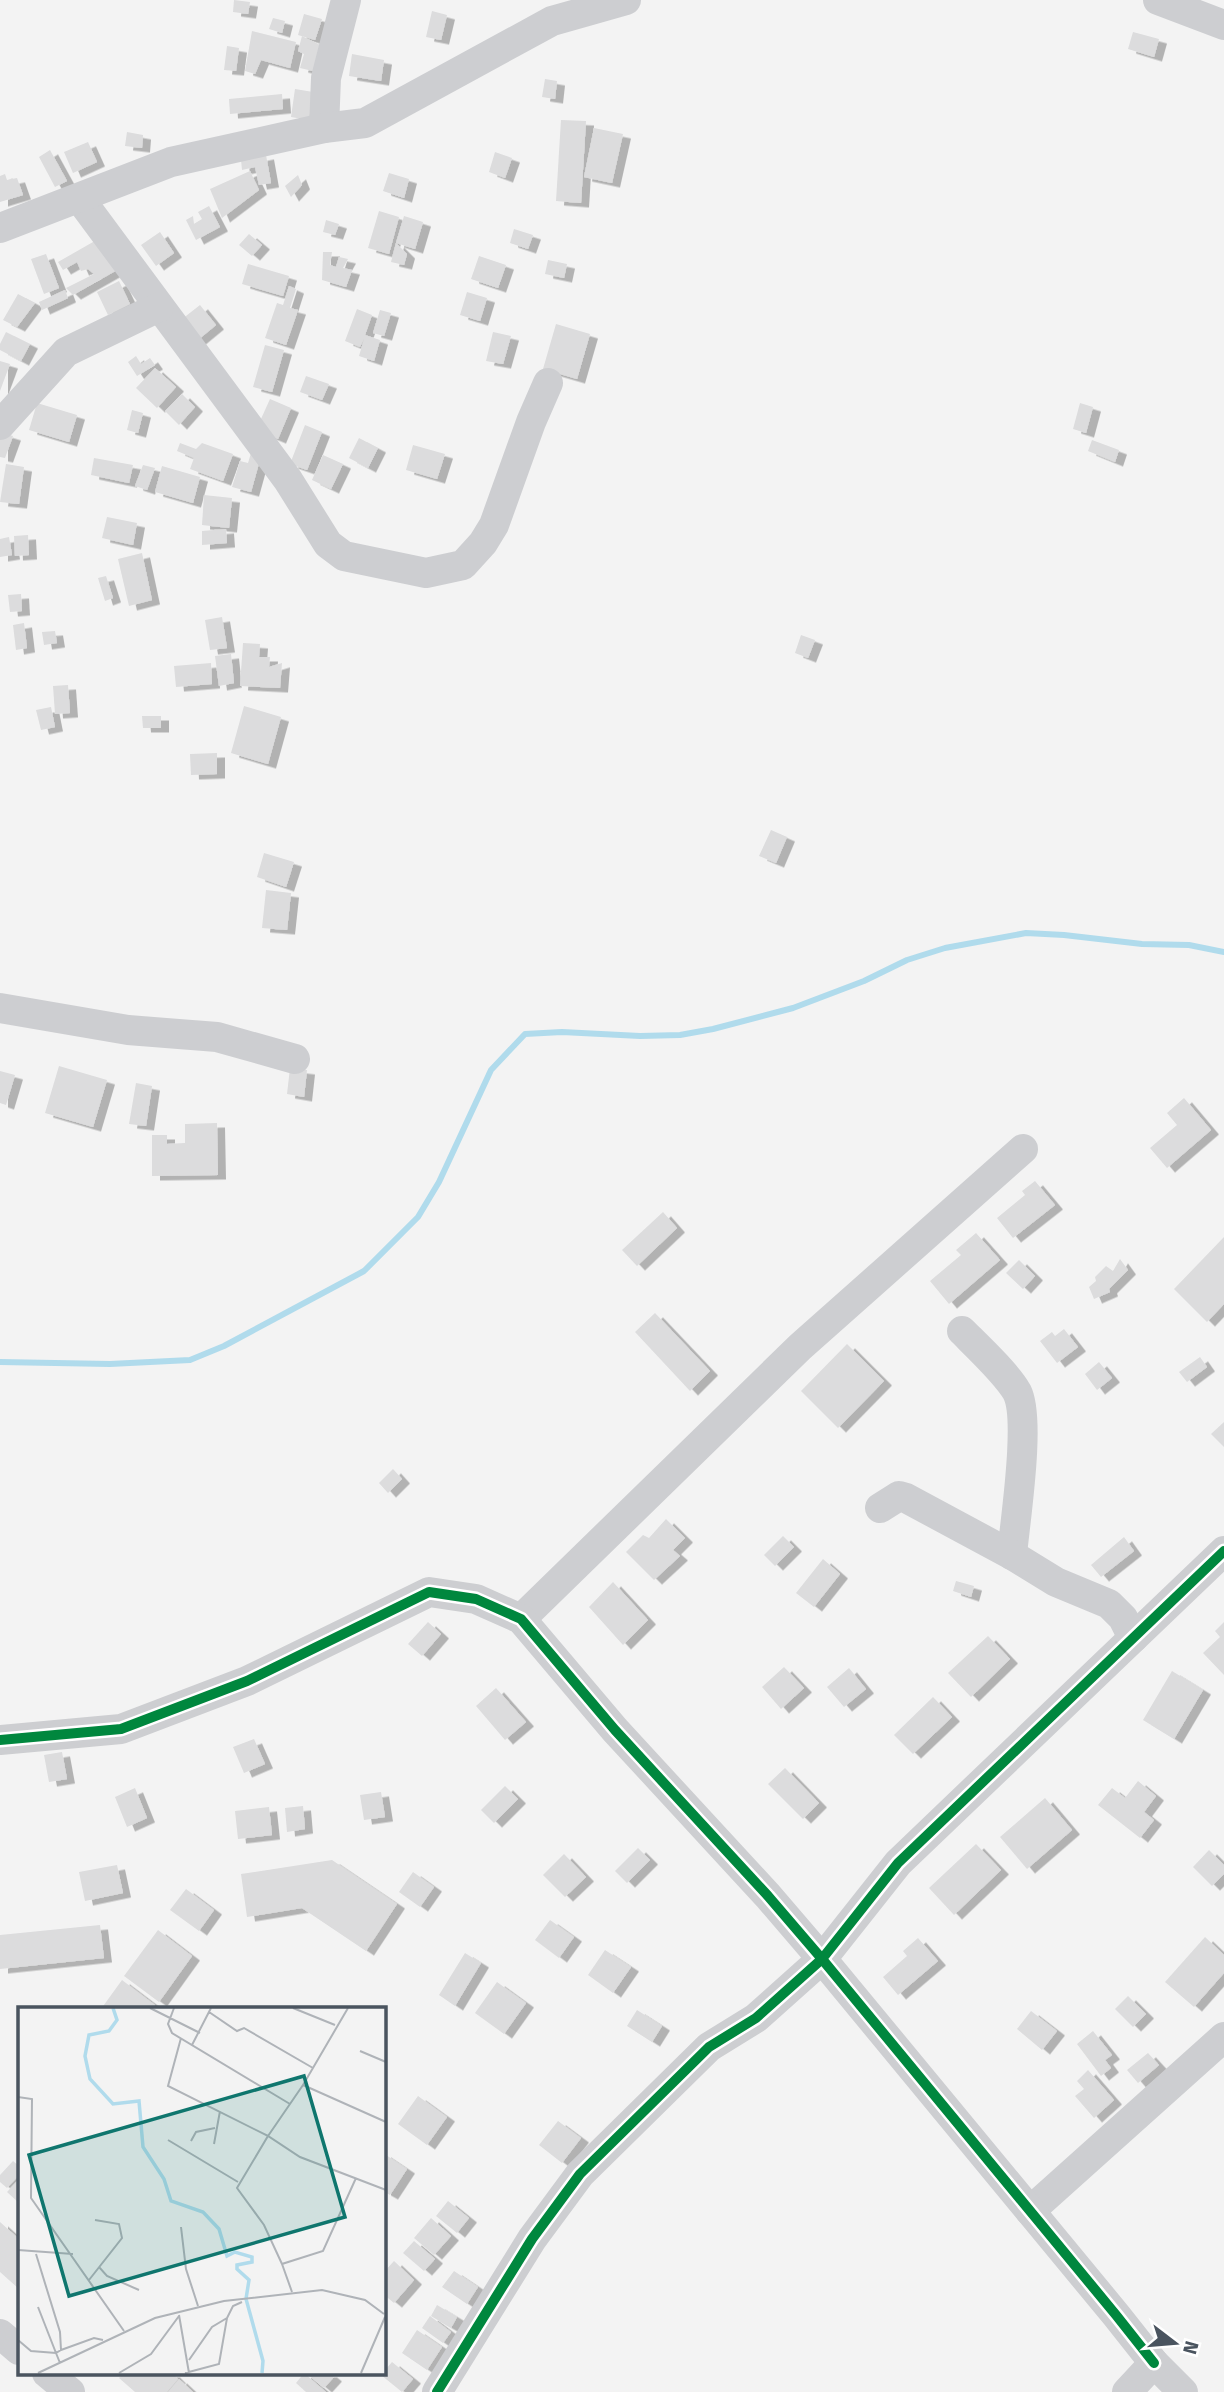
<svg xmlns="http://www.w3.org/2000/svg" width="1224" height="2392" viewBox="0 0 1224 2392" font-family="'Fira Sans',sans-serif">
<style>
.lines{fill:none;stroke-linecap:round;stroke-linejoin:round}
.stream{stroke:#b0dbec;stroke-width:6}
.building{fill:#dcdcdd;filter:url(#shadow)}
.minor{stroke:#cdced1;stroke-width:30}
.cycleway-casing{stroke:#fff;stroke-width:15}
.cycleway{stroke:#00873e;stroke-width:10}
.inset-river{fill:none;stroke:#b0dbec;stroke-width:3.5}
.inset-road{fill:none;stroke:#afb3b8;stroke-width:2}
.view{fill:#0f766e;fill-opacity:0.15;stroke:#0f766e;stroke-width:3.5}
.inset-edge{fill:none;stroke:#4a545f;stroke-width:3.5}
</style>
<defs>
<filter id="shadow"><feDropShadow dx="8" dy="4.5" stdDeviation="0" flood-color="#0004"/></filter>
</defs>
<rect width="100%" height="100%" fill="#f3f3f3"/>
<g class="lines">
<polyline class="stream" points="0,1362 110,1364 190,1360 224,1346 364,1271 418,1217 439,1182 491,1070 525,1034 562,1032 640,1036 680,1035 713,1029 793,1008 864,981 907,960 945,948 1026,933 1064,935 1142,944 1189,945 1224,952"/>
</g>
<g class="building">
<polygon points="234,0 250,2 248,14 233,12"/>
<polygon points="432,11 447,15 441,40 426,37"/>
<polygon points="304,14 322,19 315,40 298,35"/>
<polygon points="273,18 285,21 282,33 269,29"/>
<polygon points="252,31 296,42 290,68 261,60 255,74 245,71"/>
<polygon points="1133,32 1159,39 1154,57 1128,49"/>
<polygon points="302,36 324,47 317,72 300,68 304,54 298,51"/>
<polygon points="227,46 239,48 236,71 224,70"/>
<polygon points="352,54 384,60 381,81 349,76"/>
<polygon points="545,79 557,81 555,99 542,97"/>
<polygon points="295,89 313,92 309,120 291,117"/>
<polygon points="282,94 283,109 230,114 229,99"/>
<polygon points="561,120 586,121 581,203 556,201"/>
<polygon points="594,128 623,134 612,183 584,177"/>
<polygon points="127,132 143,135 142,148 125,146"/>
<polygon points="88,142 97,162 73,173 64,152"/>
<polygon points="50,150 67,181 55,187 39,157"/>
<polygon points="495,152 512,158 505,178 489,172"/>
<polygon points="266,155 271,183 259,185 255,167 242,170 241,160"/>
<polygon points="250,171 259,190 222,218 210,189"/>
<polygon points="389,173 409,179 404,198 383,191"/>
<polygon points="5,174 7,180 17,178 23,195 0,202 0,176"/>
<polygon points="298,175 302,185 291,197 285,186"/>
<polygon points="209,206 220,227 196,240 186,220 193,216 194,224 202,219 198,212"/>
<polygon points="379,211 399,217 389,254 368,248"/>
<polygon points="404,216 423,222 415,249 396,243"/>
<polygon points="326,220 339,224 335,235 323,232"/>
<polygon points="514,229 533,235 528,249 510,243"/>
<polygon points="160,232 174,253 156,266 141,245"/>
<polygon points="249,234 262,245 252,256 239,245"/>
<polygon points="100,238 117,270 73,295 66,288 94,274 88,269 81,271 77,262 63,270 58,262"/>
<polygon points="396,243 407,254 404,265 391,262"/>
<polygon points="323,252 332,252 330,265 336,267 339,257 348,259 343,268 352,270 346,287 322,280"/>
<polygon points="46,254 59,288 44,294 31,259"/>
<polygon points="479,256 506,265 498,288 471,279"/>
<polygon points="548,260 567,264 564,278 545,274"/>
<polygon points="248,264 289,276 283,296 242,284"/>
<polygon points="119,281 130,304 108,315 97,292"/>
<polygon points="289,286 296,289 290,308 298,310 286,345 265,338 277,303 283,305"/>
<polygon points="65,290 68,298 42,310 39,302"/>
<polygon points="467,292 487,298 480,321 460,315"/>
<polygon points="18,294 35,303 17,327 3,320"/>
<polygon points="200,305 216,325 193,344 177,323"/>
<polygon points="357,309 372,315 365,335 380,340 374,361 359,356 364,339 360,347 345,341"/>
<polygon points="380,310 391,313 384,336 373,333"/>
<polygon points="556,324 590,334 577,379 543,369"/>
<polygon points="6,332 30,344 21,361 0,350 0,344"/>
<polygon points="493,332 511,336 503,364 486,361"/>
<polygon points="265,345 284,350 272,392 253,387"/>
<polygon points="136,356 141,364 150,358 155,365 137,376 128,362"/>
<polygon points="0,361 10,364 0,391"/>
<polygon points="155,368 176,387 157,408 136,388"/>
<polygon points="306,376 329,384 322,400 300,392"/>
<polygon points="182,394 195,407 179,425 165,411"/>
<polygon points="270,399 291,408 278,439 256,430"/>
<polygon points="37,403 77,415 69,442 29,430"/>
<polygon points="1080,403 1093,407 1086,433 1073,429"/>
<polygon points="132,410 143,413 138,433 127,430"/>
<polygon points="305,425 322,432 307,470 290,464"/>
<polygon points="0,432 13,436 5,458 0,457"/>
<polygon points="359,438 378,448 368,468 349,458"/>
<polygon points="1092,440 1119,450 1115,462 1088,451"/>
<polygon points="180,443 196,449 202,443 233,454 223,481 190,469 194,458 177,451"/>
<polygon points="413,445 445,454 437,479 406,470"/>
<polygon points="251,453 261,456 251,492 232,487 240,461 248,463"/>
<polygon points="323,455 343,464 331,489 312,480"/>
<polygon points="94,458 133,465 129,483 91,475"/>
<polygon points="6,464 24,467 19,504 0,502"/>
<polygon points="143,465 155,468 147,490 135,486"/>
<polygon points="162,466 200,477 193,503 155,492"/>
<polygon points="204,495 232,498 229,528 202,525"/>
<polygon points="107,517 137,523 133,545 102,538"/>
<polygon points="226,529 227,543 202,545 202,531"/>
<polygon points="28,535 29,555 15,556 14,536"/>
<polygon points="9,537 12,555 0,557 0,539"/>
<polygon points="142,553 152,600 129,606 118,559"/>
<polygon points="106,576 113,598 105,601 98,578"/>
<polygon points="21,594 22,611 10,612 8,595"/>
<polygon points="222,617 227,648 210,650 205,620"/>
<polygon points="24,623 27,648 16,650 13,625"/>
<polygon points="55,631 57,643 44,645 42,632"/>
<polygon points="801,635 815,640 808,658 795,653"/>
<polygon points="243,643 260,644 259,657 270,657 269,667 282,663 280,688 240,686"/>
<polygon points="231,654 234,683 219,686 215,656"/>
<polygon points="211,663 212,684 176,687 174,666"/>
<polygon points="68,685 70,713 55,714 53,686"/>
<polygon points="244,706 281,717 268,764 231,753"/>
<polygon points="51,707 55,727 41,730 36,710"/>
<polygon points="142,716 161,716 161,728 143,728"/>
<polygon points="217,753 217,774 191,775 190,754"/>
<polygon points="771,830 787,837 776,863 759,856"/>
<polygon points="264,853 294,862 286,887 257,877"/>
<polygon points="266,890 291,893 287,930 262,928"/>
<polygon points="59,1066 107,1080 93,1127 45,1113"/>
<polygon points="290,1068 307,1070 304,1097 287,1094"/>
<polygon points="0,1071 15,1075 6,1105 0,1103"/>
<polygon points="136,1083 152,1086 146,1126 129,1124"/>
<polygon points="1184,1098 1211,1130 1167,1168 1150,1148 1177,1125 1167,1113"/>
<polygon points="217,1123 218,1175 152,1176 152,1135 167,1135 167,1144 185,1143 185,1124"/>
<polygon points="1035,1181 1055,1205 1013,1238 997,1218 1025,1195 1022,1191"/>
<polygon points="663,1212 677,1228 637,1266 622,1250"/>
<polygon points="976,1233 1000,1260 949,1304 930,1281 961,1255 956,1250"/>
<polygon points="1224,1237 1224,1304 1207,1322 1174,1289"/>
<polygon points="1120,1259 1128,1270 1109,1289 1110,1292 1094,1299 1089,1287 1096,1281 1095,1277 1106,1266 1113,1271"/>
<polygon points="1019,1260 1035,1276 1023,1289 1006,1273"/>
<polygon points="655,1313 710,1371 690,1391 635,1332"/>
<polygon points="1064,1329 1078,1347 1057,1363 1040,1341 1052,1332 1055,1336"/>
<polygon points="847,1344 884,1381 838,1428 801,1391"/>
<polygon points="1200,1357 1207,1367 1187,1382 1179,1372"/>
<polygon points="1099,1362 1112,1378 1097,1390 1085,1374"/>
<polygon points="1224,1422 1224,1447 1211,1434"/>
<polygon points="393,1469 402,1479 388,1493 379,1483"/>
<polygon points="666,1519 685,1538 673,1550 680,1556 654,1580 626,1552 643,1535 649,1538"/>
<polygon points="783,1536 794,1547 775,1566 764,1555"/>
<polygon points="1124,1537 1134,1551 1101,1577 1091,1565"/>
<polygon points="823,1559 840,1574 814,1607 796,1593"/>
<polygon points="956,1581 974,1586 971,1597 953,1591"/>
<polygon points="613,1582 648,1620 623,1645 589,1607"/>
<polygon points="428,1622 441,1634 422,1656 408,1644"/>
<polygon points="1224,1622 1224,1675 1203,1653 1220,1637 1215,1631"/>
<polygon points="988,1636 1010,1659 971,1697 948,1673"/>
<polygon points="784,1667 804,1688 781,1709 762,1687"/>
<polygon points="849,1668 866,1689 844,1707 827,1687"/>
<polygon points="1172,1671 1203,1690 1174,1739 1143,1720"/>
<polygon points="496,1688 526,1722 505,1740 476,1706"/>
<polygon points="933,1697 952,1717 913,1754 894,1735"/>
<polygon points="254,1739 265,1764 244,1773 233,1747"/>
<polygon points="62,1752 67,1779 49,1782 44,1755"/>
<polygon points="785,1768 819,1803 803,1819 768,1784"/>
<polygon points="1138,1781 1156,1796 1144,1812 1154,1820 1140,1838 1098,1805 1112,1788 1125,1798"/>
<polygon points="505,1786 518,1799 494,1823 481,1810"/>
<polygon points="135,1788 147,1818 127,1827 115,1797"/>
<polygon points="381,1792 385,1817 364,1820 360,1795"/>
<polygon points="1045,1798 1072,1830 1027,1869 1000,1837"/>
<polygon points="303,1806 305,1829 287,1832 285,1808"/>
<polygon points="269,1807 272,1835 238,1839 235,1811"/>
<polygon points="976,1844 1001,1870 954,1915 929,1888"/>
<polygon points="638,1848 650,1860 627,1883 615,1871"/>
<polygon points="1209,1850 1224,1865 1224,1874 1212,1886 1193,1867"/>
<polygon points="564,1854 586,1877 565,1897 543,1875"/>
<polygon points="332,1860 397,1904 366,1951 302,1908 247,1917 241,1874"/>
<polygon points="117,1865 123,1893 85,1901 79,1872"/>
<polygon points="413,1872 434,1887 420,1907 399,1892"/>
<polygon points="186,1889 214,1910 199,1931 170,1910"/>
<polygon points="550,1920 574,1937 559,1958 535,1940"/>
<polygon points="100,1925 104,1958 0,1969 0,1935"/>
<polygon points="158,1930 192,1956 159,2002 124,1976"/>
<polygon points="1205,1937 1224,1955 1224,1973 1194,2007 1165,1982"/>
<polygon points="918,1938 938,1961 898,1995 883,1977 907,1956 903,1951"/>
<polygon points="605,1950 631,1967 613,1993 588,1975"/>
<polygon points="465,1953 481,1963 455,2006 439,1995"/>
<polygon points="122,1980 155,2005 152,2009 101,2009"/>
<polygon points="497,1982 526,2003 504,2034 475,2013"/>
<polygon points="1128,1996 1146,2014 1133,2027 1115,2009"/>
<polygon points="637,2010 662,2026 652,2042 627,2026"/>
<polygon points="1031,2011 1057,2031 1042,2050 1017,2029"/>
<polygon points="1093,2031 1112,2055 1105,2060 1111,2068 1101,2076 1077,2044"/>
<polygon points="1148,2053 1159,2065 1138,2083 1127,2070"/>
<polygon points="1088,2070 1114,2100 1094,2118 1075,2096 1084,2089 1077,2081"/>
<polygon points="418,2096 447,2117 427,2145 398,2124"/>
<polygon points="558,2121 581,2138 562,2163 539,2145"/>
<polygon points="383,2153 407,2169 390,2195 383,2191"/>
<polygon points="13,2161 19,2166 19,2175 7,2188 0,2182 0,2175"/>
<polygon points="19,2179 19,2203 7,2192"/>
<polygon points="448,2201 469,2218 457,2233 436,2216"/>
<polygon points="431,2218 451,2236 434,2255 414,2238"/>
<polygon points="0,2222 19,2239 19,2289 0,2272"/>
<polygon points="414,2241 435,2259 424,2271 403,2253"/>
<polygon points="394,2261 414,2280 394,2303 383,2294 383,2273"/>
<polygon points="454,2271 478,2287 467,2304 442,2287"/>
<polygon points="437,2305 457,2317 451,2328 431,2316"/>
<polygon points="430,2316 451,2332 443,2343 422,2328"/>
<polygon points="417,2330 442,2347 427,2370 402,2353"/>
<polygon points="392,2362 413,2379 402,2392 381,2375"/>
<polygon points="124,2373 172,2373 178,2379 167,2392 135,2392 119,2378"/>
<polygon points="304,2373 326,2392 306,2392 296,2383"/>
<polygon points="306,2373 329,2373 334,2377 324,2388"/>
<polygon points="179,2379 193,2392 168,2392"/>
</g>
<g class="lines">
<g class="minor">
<polyline points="1158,0 1224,25"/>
<polyline points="324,128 326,78 346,0"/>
<polyline points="80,199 288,480 328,544 344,556 426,573 463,565 483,543 494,525 531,422 548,383"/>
<polyline points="0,228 171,162 324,128 365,123 552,21 626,0"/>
<polyline points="0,425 66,352 159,307"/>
<polyline points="0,1008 128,1030 217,1037 295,1059"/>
<path d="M 962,1331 C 977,1346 1007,1374 1017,1392 C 1031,1419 1015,1521 1012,1555"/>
<polyline points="880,1508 899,1496 906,1498 1012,1555 1056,1582 1109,1604 1123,1618 1133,1638"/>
<polyline points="521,1619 800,1347 1023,1149"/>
<polyline points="0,1740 121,1729 247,1681 429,1592 476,1599 521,1619 615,1730 768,1896 822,1959 756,2018 709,2047 580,2174 532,2239 437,2392"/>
<polyline points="1030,2211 1224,2037"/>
<polyline points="0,2334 19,2350"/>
<polyline points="1154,2363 1116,2315 822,1959 898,1863 1224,1551"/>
<polyline points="47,2373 70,2392"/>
<polyline points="1127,2392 1154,2363 1183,2392"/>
</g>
<g class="cycleway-casing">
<g id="cycleway">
<polyline points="0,1740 121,1729 247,1681 429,1592 476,1599 521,1619 615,1730 768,1896 822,1959 756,2018 709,2047 580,2174 532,2239 437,2392"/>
<polyline points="1154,2363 1116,2315 822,1959 898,1863 1224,1551"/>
</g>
</g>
<use href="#cycleway" class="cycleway"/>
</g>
<g transform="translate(18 2007)">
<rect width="368" height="368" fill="#f3f3f3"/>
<path class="inset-river" d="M 95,1 L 99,13 L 91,24 L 71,28 L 67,49 L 72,72 L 95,97 L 121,94 L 125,140 L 146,172 L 153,194 L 185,205 L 201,222 L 209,249 L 217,245 L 234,250 L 234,255 L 219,258 L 219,262 L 231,273 L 228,292 L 245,354 L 244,366"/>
<path class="inset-road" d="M 132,1 L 182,26M 156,1 L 150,17 L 154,26 L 272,97M 275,1 L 317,18M 330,1 L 285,78 L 368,115M 191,5 L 219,24 L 226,21 L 295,61M 163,31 L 150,79 L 250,129 L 285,78M 174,38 L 193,1M 342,44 L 368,55M 0,90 L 14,92 L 13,191 L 106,324M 150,133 L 220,175M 173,134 L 178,125 L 197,121M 196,137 L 202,104M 163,220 L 168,262 L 180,299M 0,243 L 55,247M 18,247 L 42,325 L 43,343 L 38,346 L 42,356M 264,257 L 246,218 L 219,181 L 250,129 L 282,150 L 368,183M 81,260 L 89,269 L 121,283M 71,273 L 104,231 L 101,217 L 77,213M 274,285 L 264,257 L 305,244 L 338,171M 20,300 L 38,346M 161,308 L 171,366M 0,333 L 13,344 L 38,346M 43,343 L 76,331 L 85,333M 171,353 L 194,320 L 209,311M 20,366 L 137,311 L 206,294 L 304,283 L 347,293 L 366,307M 101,366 L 133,347 L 161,309M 167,366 L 201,357 L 209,311 L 215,299 L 224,295M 343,366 L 367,310"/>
<path class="view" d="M 286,69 L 327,210 L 51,289 L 11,148 Z"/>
<rect width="368" height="368" class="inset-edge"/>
</g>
<g transform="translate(1175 2343) rotate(106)" stroke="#ffffff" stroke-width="5" paint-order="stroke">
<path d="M0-5L12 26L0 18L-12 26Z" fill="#4a545f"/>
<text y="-10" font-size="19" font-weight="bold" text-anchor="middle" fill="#4a545f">N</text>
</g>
</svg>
